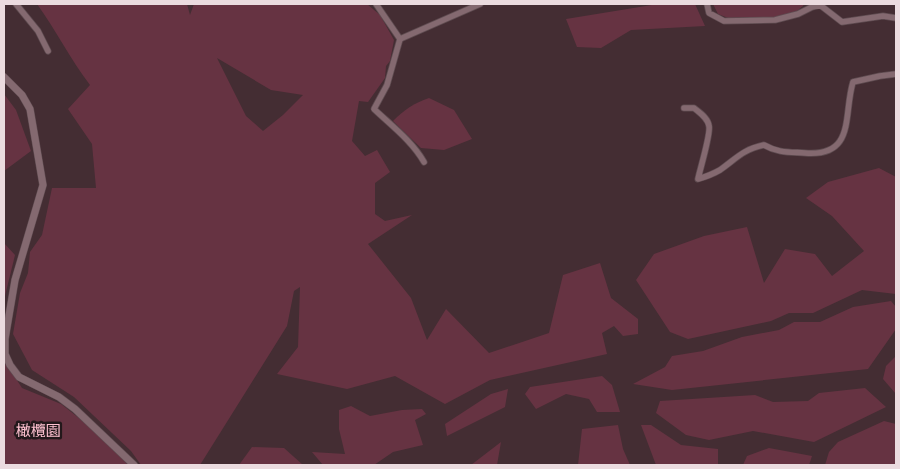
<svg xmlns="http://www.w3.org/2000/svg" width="900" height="469" viewBox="0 0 900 469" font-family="Rubik,'Noto Sans TC',sans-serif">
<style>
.green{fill:#663342;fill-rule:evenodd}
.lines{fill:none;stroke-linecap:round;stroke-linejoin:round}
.minor-casing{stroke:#5f4c51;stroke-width:7}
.tertiary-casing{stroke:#5f4c51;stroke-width:8}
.minor{stroke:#846970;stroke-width:5.5}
.tertiary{stroke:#846970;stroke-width:7}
.labels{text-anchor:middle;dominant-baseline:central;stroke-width:5;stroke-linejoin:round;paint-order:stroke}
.park-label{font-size:15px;fill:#fec1d0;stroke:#23181b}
</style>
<rect width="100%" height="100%" fill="#442d33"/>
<g class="green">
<path d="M 37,4 L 187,4 L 190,15 L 194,4 L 367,4 L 380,15 L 394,40 L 390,61 L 386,66 L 385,78 L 368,102 L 359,101 L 352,141 L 365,156 L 377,150 L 390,172 L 375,183 L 375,214 L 385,221 L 412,215 L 368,244 L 411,298 L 427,340 L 446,309 L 489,353 L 549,333 L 563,275 L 600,263 L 611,298 L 638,319 L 638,334 L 623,336 L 614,326 L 602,333 L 607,354 L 490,380 L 445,404 L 395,376 L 347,389 L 277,374 L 298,347 L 300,287 L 294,291 L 287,326 L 200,465 L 141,465 L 131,451 L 74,397 L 32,370 L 13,334 L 20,293 L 28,273 L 30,252 L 42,235 L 52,188 L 96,188 L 92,144 L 68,109 L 90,85 C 70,59 56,30 37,4 ZM 217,58 L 271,90 L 303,95 L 283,115 L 263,131 L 246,116 Z"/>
<polygon points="658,4 695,4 705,26 631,30 601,48 577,47 566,19"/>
<polygon points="713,4 804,4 803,6 790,17 728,18 718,14"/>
<polygon points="4,94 16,110 31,151 4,171"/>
<path d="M 429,98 L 454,110 L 472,139 L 444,150 L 421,148 L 393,121 C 404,110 414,103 429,98 Z"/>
<polygon points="879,168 896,177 896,294 862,290 813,313 789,313 771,321 688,339 670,332 636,280 654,254 704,236 747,227 764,283 785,249 815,254 832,276 864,251 832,216 806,198 828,182"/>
<polygon points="4,243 15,255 4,300"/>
<polygon points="891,301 896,307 896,329 868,369 672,390 633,384 665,367 672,356 703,351 742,337 779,330 794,322 820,322 853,307"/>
<polygon points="896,356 896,394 883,379 886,366"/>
<polygon points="4,364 7,365 22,388 61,404 103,437 128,465 4,465"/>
<polygon points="602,376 612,385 620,412 597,412 589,399 566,394 536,409 525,394 530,387"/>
<polygon points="865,388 886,407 814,442 753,431 709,440 686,435 656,413 660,401 755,395 773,402 808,401 819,393"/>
<polygon points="508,389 505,407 447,436 445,424 491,394"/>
<polygon points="351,406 370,416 402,410 422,409 426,414 415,420 423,445 393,452 374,465 323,465 312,452 345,454 339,429 339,410"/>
<polygon points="884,421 896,424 896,465 825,465 829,452 838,442"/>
<polygon points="618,425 623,449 630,465 578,465 582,429"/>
<polygon points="641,425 651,425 681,445 718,449 718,465 656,465"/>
<polygon points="501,442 497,465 471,465"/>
<polygon points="252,447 284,448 303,465 239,465"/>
<polygon points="769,448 812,456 809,465 743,465 747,456"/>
</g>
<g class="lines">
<g class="minor-casing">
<g id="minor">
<polyline points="16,4 38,31 48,51"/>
<polyline points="376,4 400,39"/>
<polyline points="707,4 709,13 724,21 775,20 798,14 812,7 820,5 842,22 883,16 896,18"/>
<path d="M 400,39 L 387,85 L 374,109 C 392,126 412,141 424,162"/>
<polyline points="400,39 480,4"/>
<path d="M 684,108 L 694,108 C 700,113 708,118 709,126 C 711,134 700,169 698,179 C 705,177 713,174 720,170 C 737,158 742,150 764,145 C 778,153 789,152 805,153 C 856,157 843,115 853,82 L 880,76 L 896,74"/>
</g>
</g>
<g class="tertiary-casing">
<polyline id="tertiary" points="4,77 22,95 30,109 43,185 15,280 5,339 5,354 10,365 19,377 59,397 75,409 134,465"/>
</g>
<use href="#minor" class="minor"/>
<use href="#tertiary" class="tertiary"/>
</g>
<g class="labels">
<g class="park-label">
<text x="38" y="431">橄欖園</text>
</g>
</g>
<rect width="900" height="469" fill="none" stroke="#ebdbdf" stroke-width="10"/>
</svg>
